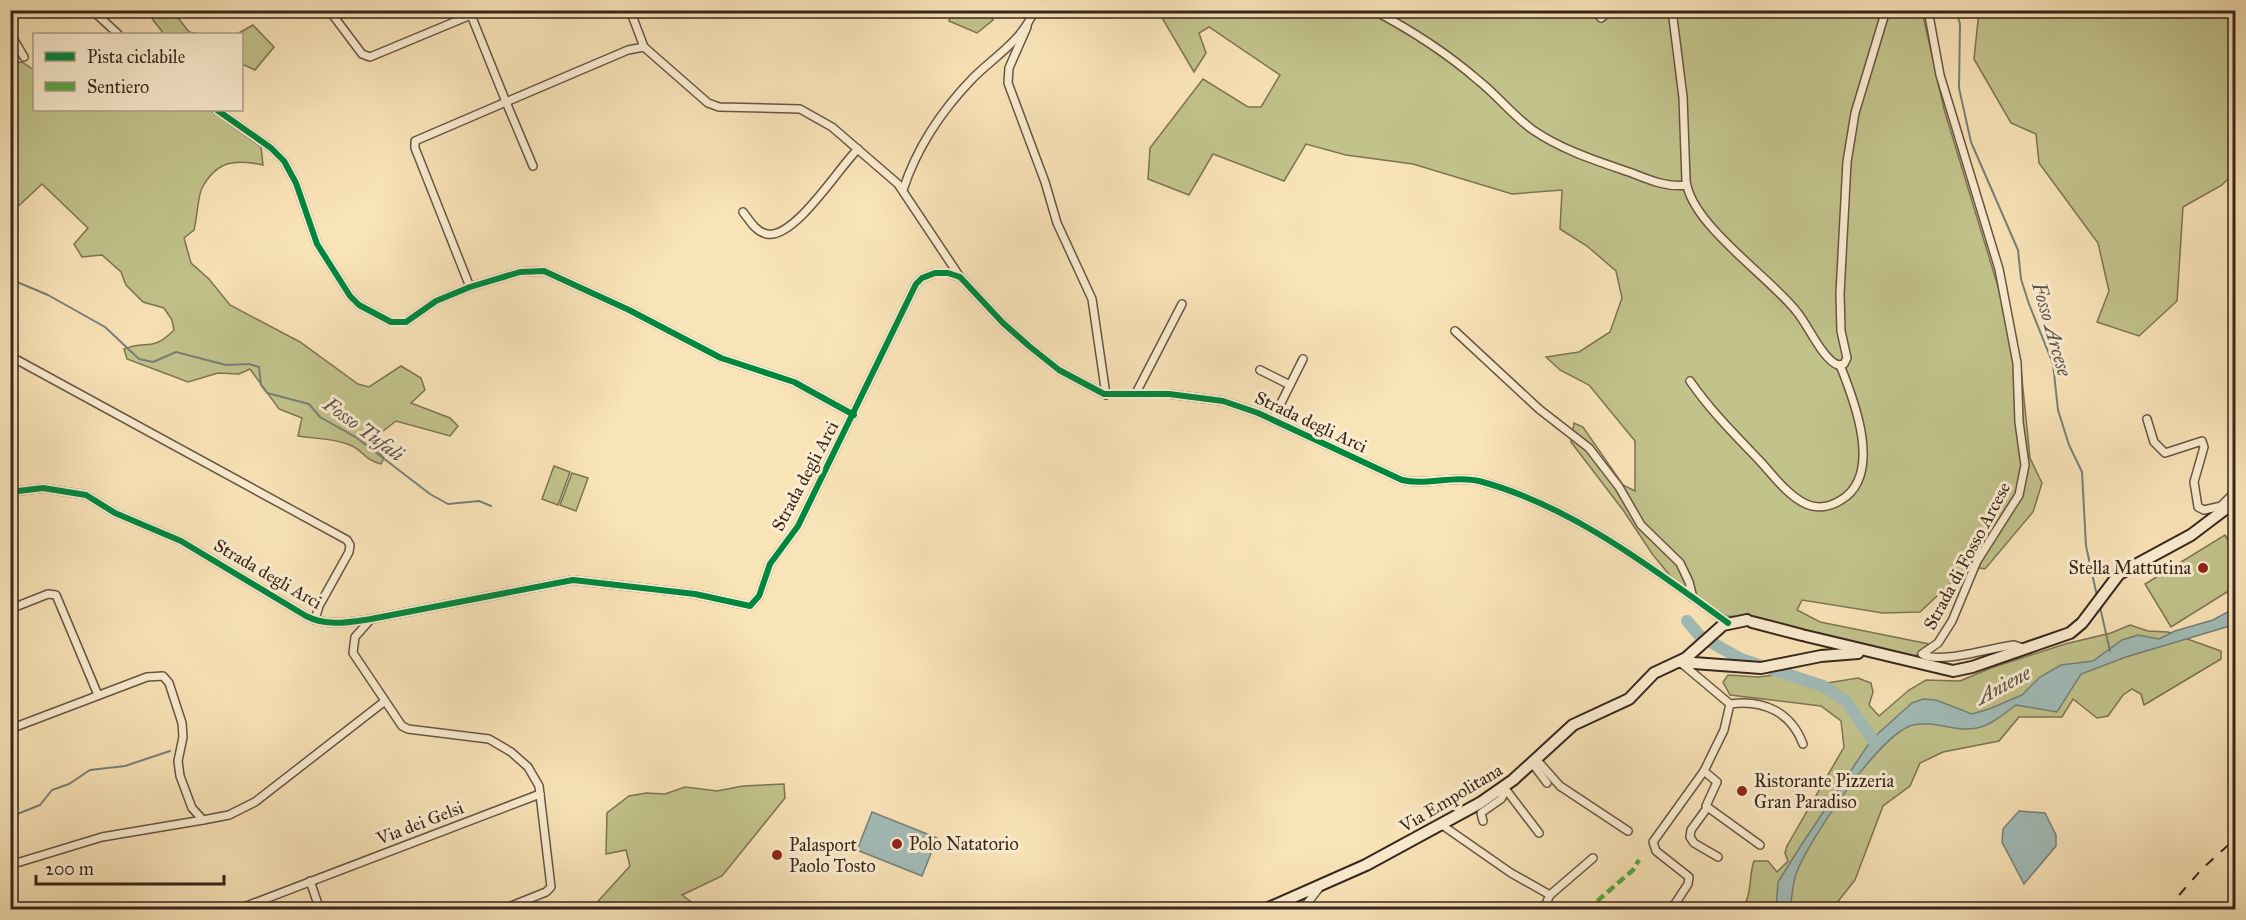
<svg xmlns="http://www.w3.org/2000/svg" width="2246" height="920" viewBox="0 0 2246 920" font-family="'IM FELL Great Primer',serif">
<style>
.green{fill:#c2c38b;stroke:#7d7454;stroke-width:1.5}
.water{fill:#a1bcb8;stroke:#77807a;stroke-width:1.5}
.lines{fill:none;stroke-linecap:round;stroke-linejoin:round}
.stream{stroke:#77807a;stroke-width:2}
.river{stroke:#a1bcb8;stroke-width:12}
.minor-casing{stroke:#685544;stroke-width:10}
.secondary-casing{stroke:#38251d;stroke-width:14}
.minor{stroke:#fbedd1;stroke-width:7}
.secondary{stroke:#fbedd1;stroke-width:10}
.rail{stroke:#38251d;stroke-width:2;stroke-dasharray:10 10;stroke-linecap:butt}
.quiet{stroke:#55aa43;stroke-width:4.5;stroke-dasharray:9 4.5;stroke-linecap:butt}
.cycleway-casing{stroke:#fbedd1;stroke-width:10}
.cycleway{stroke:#00873e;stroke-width:6}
.poi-dot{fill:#8f2418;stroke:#fbedd1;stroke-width:2}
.labels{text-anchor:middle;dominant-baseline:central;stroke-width:6;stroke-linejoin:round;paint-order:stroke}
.street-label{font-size:18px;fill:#38251d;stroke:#fbedd1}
.poi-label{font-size:18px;fill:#38251d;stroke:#fbedd1;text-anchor:start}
.water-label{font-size:20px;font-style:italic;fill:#58524c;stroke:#fbedd1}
</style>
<rect width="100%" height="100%" fill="#f9e4b8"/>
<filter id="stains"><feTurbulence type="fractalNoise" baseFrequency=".00333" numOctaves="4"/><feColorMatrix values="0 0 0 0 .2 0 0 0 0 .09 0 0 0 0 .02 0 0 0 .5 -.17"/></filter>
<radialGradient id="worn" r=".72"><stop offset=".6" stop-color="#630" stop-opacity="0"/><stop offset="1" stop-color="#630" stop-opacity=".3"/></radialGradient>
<g class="green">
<polygon points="146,11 173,11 189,32 201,34 164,34"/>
<polygon points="951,11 987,11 993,20 977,33 949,21"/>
<polygon points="1158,11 1922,11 1944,109 2020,359 2030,458 2042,483 2033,512 1985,569 1969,566 1920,612 1883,613 1802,600 1797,610 1820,622 1929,644 1913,658 1744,617 1726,616 1677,584 1653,555 1623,510 1571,442 1574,423 1583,427 1623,485 1635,491 1635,441 1589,385 1560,370 1546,357 1579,352 1610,332 1622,298 1616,271 1587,246 1560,229 1562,190 1512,194 1413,164 1346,155 1306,144 1284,181 1213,154 1189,195 1148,179 1150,148 1203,79 1248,107 1261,107 1280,75 1209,27 1199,33 1206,53 1194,72"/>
<polygon points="1979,11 2235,11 2235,172 2222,185 2183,207 2177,301 2139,336 2097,322 2109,291 2098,243 2039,163 2036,134 2011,123 1974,59"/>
<polygon points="253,25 274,47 255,70 242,64 242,34 223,34 237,34"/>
<path d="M 22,62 L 34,70 L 34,110 L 210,110 L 261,147 L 263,165 C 236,159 217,160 202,188 C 198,195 197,219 194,230 L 184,238 L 191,263 L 209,279 L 230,305 L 300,342 L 358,384 L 369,387 L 401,366 L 421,378 L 425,390 L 411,403 L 450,418 L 458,426 L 450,436 L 396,421 L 378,435 L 372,444 L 384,458 L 381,464 C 364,460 363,450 350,445 C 334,438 315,439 298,436 L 302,418 L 279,409 L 250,369 L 239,374 L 218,373 L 188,382 L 127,359 L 124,349 C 148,339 151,353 174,330 L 172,320 L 164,308 L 143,302 L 126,285 L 121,272 L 102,255 L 82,257 L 74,244 L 88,228 L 42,184 L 11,213 L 11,63 Z"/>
<polygon points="554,466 570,472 558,505 542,499"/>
<polygon points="572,473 588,478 576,511 560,505"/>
<polygon points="2225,535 2235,552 2235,587 2171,627 2145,584"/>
<path d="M 2130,625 L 2148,631 L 2168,632 L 2221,651 L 2221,659 L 2144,705 L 2141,694 L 2132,689 L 2123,695 L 2108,716 L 2097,718 L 2073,699 L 2062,717 L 2019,717 L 1999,741 L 1943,752 L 1920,763 L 1910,786 L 1883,806 L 1855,880 L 1832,909 L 1741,909 C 1753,896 1748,878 1754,861 L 1768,861 L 1777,872 L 1788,861 L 1785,853 L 1787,846 L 1844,747 L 1841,721 L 1821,706 L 1730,695 L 1723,682 L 1728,675 L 1758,677 L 1783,674 L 1821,684 L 1858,678 L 1871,683 L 1873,692 L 1869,705 L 1879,716 L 1909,690 L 1926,680 L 1960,681 L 1991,668 L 2065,644 L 2111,633 Z"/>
<polygon points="784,784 785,798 722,876 682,895 701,909 591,909 630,866 626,850 606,854 607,813 629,796 646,793 665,794 685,787 717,791 743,786"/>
</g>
<g class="water">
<path d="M 2235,608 L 2235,624 L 2233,625 L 2126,657 L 2081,674 L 2057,712 L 2016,705 C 2006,712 1993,724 1981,727 C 1960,734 1935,720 1913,725 C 1880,733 1808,841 1796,874 C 1792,885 1793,898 1789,909 L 1776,909 L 1778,882 L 1800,847 L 1872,739 L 1912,703 L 1923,699 L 1936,700 L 1972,714 L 1989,709 L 2022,695 L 2040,677 L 2061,665 L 2093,661 L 2122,640 L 2138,635 L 2159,639 L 2175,631 L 2213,620 Z"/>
<polygon points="2019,811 2045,813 2056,835 2056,846 2024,884 2002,842 2003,829"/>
<polygon points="872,812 937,838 922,876 857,850"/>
</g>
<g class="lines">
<g class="stream">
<polyline points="1956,10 1960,24 1959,88 1971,142 2018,250 2021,279 2029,304 2053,364 2058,410 2069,445 2082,472 2086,546 2097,596"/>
<polyline points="10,279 48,295 105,327 139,359 153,362 176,352 226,365 249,364 259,367 261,385 267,393 309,404 320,417 357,438 430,494 448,504 479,501 491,506"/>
<polyline points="2100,607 2110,651"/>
<polyline points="10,817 40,805 52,790 69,784 90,770 125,766 170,751"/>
</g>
<polyline class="river" points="1687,621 1700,636 1741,659 1823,686 1846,701 1875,743"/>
<g class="minor-casing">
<g id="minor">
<polyline points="92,10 118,34"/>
<polyline points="329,10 362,54 370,57 471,15"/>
<polyline points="482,10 471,15 506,102 628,50 644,47 708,103 719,107 800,109 832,127 898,184 960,277"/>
<polyline points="630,10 644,47"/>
<path d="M 1373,10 C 1411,30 1447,53 1479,81 C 1498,96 1513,116 1533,130 C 1562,150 1597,161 1629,172 C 1647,179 1667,188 1686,185"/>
<polyline points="1595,10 1601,18 1611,10"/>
<path d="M 1672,10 L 1683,97 L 1686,180 C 1690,224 1769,276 1797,312 C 1808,325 1823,360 1838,365 L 1844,364 L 1847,358 L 1841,331 L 1840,294 L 1847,162 L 1855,113 L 1886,10"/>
<path d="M 1928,10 L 1940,75 L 1999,269 L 2017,363 L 2019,422 L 2025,465 L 2019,495 L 1977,561 L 1952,621 L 1938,643 L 1922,654 C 1938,665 1994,647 2014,645 L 2023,648"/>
<polyline points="1027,27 1009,68 1008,83 1045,182 1057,223 1092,299 1106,395"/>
<polyline points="10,33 24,57"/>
<polyline points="217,110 271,148 284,161 296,183 317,244 350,296 359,305 391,322 406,322 436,301 470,287 520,272 544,271 629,310 721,358 794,382 854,415"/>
<path d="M 903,190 C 917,147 942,110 973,78 C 994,57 1024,39 1034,10"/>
<path d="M 743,212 C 750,221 756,232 767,234 C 795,239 839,167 858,149"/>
<polyline points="470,287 415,148 415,141 506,102 533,166"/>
<polyline points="1455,331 1539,409 1589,448 1619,487 1641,525 1680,563 1689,582 1693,598"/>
<polyline points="10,356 347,540 350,545 349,552 319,606 315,620"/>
<polyline points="1260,370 1290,385"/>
<path d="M 1690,381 C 1710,410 1734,434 1759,460 C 1773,475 1787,495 1806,504 C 1817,509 1830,507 1841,500 C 1883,475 1855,402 1840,365"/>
<polyline points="1136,393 1182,304"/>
<polyline points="1273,419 1303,359"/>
<polyline points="2147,419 2154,442 2165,453 2202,441 2204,447 2194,482 2198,507 2204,510 2226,505"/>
<path d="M 10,492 L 43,488 L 86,495 L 115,513 L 181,541 L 306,616 C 327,627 350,622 371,619 L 573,580 L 695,594 L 750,606 L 759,596 L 770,564 L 798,526 L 916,284 L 922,278 L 935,273 L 948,273 L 960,277 L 1003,323 L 1029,346 L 1059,370 L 1104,394 L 1169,394 L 1223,401 L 1258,413 L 1402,480 C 1427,486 1452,475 1479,481 C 1570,505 1652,568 1728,623"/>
<polyline points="2220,507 2236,491"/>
<polyline points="10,609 48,594 56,595 98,695"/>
<polyline points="371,619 355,637 353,653 402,726 408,729 489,739 511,752 528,767 539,786 551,887 546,892 501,910"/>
<polyline points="1680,662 1730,704 1724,730 1704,771 1717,782 1706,806 1760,845"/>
<path d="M 1730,704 C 1763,699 1791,712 1803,744"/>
<polyline points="10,729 147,677 163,676 169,683 182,723 183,737 178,761 180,776 192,808 203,820 229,815 255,802 385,701"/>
<polyline points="1536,759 1560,786 1628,831"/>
<polyline points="1532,763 1547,783"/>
<polyline points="1504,787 1539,833"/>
<polyline points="1707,808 1691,830 1690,837 1694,843 1718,857"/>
<polyline points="1483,821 1481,813 1501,799 1506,790"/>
<polyline points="1442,825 1511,873 1550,895"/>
<polyline points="10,865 102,837 203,820"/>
<polyline points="310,881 320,910"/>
<polyline points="236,910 540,794"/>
<polyline points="1302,910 1319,888"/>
<polyline points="1543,910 1550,895 1593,858"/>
<polyline points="1671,910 1688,884 1689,877 1656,851 1653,842 1704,771"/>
</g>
</g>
<g class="secondary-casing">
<g id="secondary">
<polyline points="1752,622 1802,635"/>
<polyline points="1806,636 1953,671 1972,667 2070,633 2082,623 2119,574 2191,535 2236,501"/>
<polyline points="1680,662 1761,668 1821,656 1858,653"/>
<polyline points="1264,910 1366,865 1480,803 1513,780 1573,725 1629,699 1654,673 1686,658 1723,625 1747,620"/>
</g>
</g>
<use href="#minor" class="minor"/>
<use href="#secondary" class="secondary"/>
<polyline class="rail" points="2166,910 2202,869 2236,838"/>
<polyline class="quiet" points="1587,910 1633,870 1639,860"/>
<g class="cycleway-casing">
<g id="cycleway">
<polyline points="217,110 271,148 284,161 296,183 317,244 350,296 359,305 391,322 406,322 436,301 470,287 520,272 544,271 629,310 721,358 794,382 854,415"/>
<path d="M 10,492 L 43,488 L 86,495 L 115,513 L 181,541 L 306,616 C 327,627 350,622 371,619 L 573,580 L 695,594 L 750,606 L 759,596 L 770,564 L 798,526 L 916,284 L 922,278 L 935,273 L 948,273 L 960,277 L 1003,323 L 1029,346 L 1059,370 L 1104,394 L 1169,394 L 1223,401 L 1258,413 L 1402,480 C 1427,486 1452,475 1479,481 C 1570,505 1652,568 1728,623"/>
</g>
</g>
<use href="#cycleway" class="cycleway"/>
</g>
<g class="poi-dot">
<circle cx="2203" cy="568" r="6"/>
<circle cx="1742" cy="791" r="6"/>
<circle cx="897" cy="844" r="6"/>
<circle cx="777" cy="855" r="6"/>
</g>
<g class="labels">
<g class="street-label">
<text transform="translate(1311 422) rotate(25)">Strada degli Arci</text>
<text transform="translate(805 476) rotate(-62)">Strada degli Arci</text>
<text transform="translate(1967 556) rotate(-62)">Strada di Fosso Arcese</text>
<text transform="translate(268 574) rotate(30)">Strada degli Arci</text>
<text transform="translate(1451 798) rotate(-31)">Via Empolitana</text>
<text transform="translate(420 823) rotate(-21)">Via dei Gelsi</text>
</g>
<g class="poi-label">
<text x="2191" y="568" text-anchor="end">Stella Mattutina</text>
<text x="1754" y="781">Ristorante Pizzeria<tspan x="1754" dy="21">Gran Paradiso</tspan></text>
<text x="909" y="844">Polo Natatorio</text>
<text x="789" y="845">Palasport<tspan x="789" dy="21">Paolo Tosto</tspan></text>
</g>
<g class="water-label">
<text transform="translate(2052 329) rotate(74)">Fosso Arcese</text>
<text transform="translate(364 429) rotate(36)">Fosso Tufali</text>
<text transform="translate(2003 685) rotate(-28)">Aniene</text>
</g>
</g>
<rect width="2246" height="920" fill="none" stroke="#f9e4b8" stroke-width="36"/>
<rect x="12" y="12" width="2222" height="896" fill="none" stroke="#38251d" stroke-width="3"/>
<rect x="18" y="18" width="2210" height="884" fill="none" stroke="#38251d" stroke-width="1.5"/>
<rect x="33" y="33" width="210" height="78" fill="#fbedd1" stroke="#ad9d89" stroke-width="1.5"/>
<rect x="45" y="52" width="30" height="9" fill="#00873e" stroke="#ad9d89" stroke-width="1.5"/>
<text x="87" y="63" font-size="18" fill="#38251d">Pista ciclabile</text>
<rect x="45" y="82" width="30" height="9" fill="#55aa43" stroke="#ad9d89" stroke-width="1.5"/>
<text x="87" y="93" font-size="18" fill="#38251d">Sentiero</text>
<path d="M36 875v9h188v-9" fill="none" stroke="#38251d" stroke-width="3"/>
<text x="45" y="875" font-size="18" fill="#38251d" stroke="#fbedd1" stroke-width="4.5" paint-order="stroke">200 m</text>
<rect width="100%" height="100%" filter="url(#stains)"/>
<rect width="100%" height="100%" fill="url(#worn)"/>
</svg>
